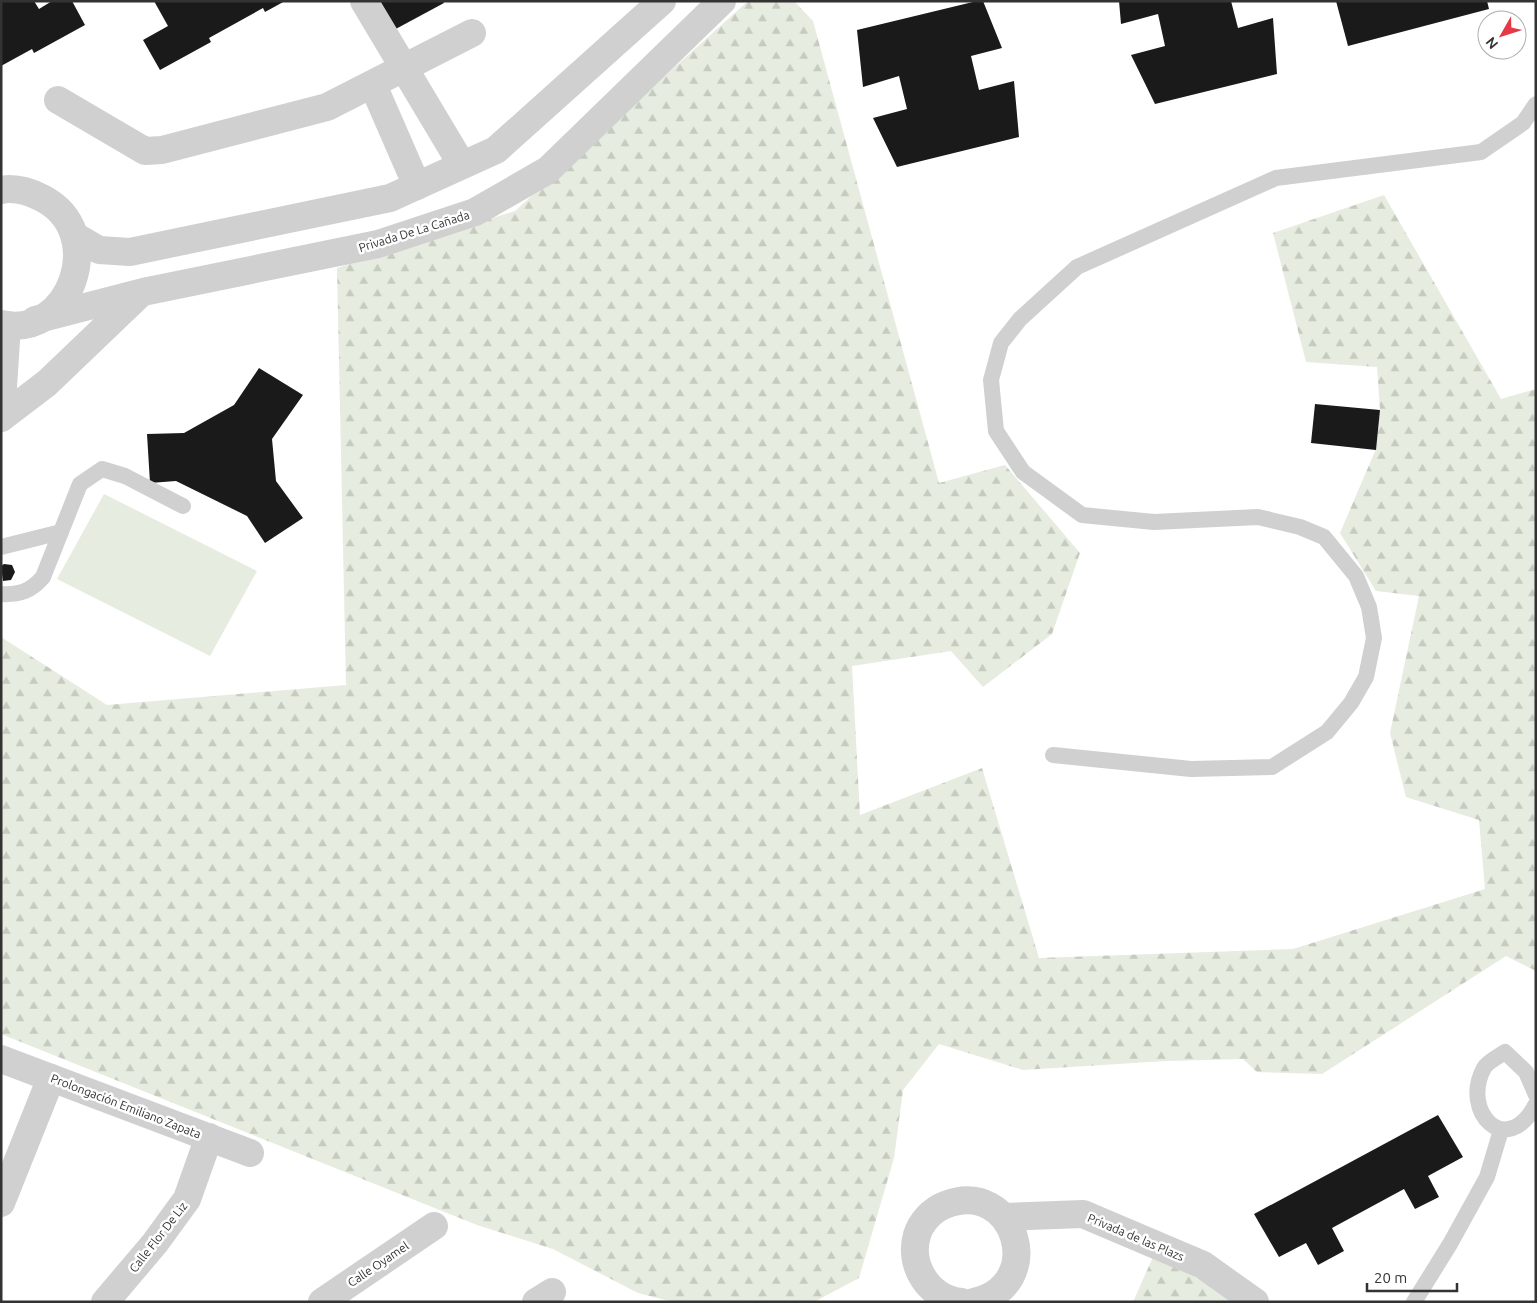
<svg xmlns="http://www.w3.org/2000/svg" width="1537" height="1303" viewBox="0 0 1537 1303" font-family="Ubuntu,sans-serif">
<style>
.grass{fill:#e6ecdf}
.forest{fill:url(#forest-firs)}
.building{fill:#1a1a1a}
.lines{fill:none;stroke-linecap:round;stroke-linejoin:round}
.service{stroke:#d0d0d0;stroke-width:16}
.minor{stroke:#d0d0d0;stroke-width:28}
.labels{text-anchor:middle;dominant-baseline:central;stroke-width:5;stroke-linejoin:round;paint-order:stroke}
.street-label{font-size:12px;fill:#333;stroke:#fff}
</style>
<defs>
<pattern id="forest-firs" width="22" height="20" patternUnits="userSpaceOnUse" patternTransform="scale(1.25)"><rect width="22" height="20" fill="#e6ecdf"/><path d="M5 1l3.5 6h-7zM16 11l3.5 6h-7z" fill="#c6cbc0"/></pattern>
</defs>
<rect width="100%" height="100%" fill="#fff"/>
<polygon class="grass" points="104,494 257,571 210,656 57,579"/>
<g class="forest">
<polygon points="748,1 794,1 813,21 939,483 1005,465 1080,553 1052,634 983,687 951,651 852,666 860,815 982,768 1039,958 1293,949 1485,889 1479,820 1406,797 1390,733 1419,596 1376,591 1340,533 1376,449 1380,410 1377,367 1306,362 1273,233 1384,195 1501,399 1536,389 1536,971 1506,956 1322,1074 1257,1072 1243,1059 1166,1061 1023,1070 939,1044 903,1090 894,1158 859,1278 814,1302 673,1302 638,1293 553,1249 477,1225 1,1034 1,637 107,705 346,685 337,268 515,211"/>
<polygon points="1153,1257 1213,1286 1234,1302 1133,1302"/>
</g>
<g class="building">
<polygon points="1,1 34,1 39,9 52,1 72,1 85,25 34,53 32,49 1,66"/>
<polygon points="154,1 285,1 265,12 263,8 209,38 211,42 160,70 143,40 168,26"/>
<polygon points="376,1 443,1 444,3 392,31"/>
<polygon points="977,1 983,1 1002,48 971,56 979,90 1014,81 1019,137 897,167 873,118 907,109 899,76 863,87 857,30"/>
<polygon points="1119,1 1231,1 1238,28 1273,18 1277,74 1155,104 1131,55 1165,46 1158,14 1121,24"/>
<polygon points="1336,1 1487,1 1489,9 1348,46"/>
<polygon points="259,368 303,395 272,439 276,481 303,518 265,543 247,516 176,481 150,483 147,434 184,433 234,405"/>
<polygon points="1315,404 1380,410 1376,450 1311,443"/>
<polygon points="4,564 12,565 15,572 11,580 3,581 1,566"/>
<polygon points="1438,1115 1463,1157 1428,1176 1439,1197 1415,1209 1404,1189 1332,1228 1344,1251 1318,1265 1306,1243 1279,1257 1254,1214"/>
</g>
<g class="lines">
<g class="service">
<polyline points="1,547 61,532"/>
<path d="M 1,594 C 20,595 31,591 43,577 L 80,484 L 102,469 L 125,476 L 183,506"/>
<polyline points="1053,755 1191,769 1272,767 1327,732 1351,703 1366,677 1374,638 1369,607 1356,576 1324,537 1300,527 1258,517 1154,522 1082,515 1023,472 996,431 991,380 1001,343 1020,319 1077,267 1276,178 1481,152 1523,123 1536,104"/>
<path d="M 1536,1095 L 1526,1072 L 1505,1052 C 1499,1056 1487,1062 1484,1068 C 1460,1112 1507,1160 1536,1104"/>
<polyline points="1414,1302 1450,1244 1487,1177 1501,1130"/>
</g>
<g class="minor">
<polyline points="364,1 462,165"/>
<polyline points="373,85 417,186"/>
<polyline points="58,100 145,151 162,150 327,107 472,33"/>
<path d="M 1,190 C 15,187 30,192 42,198 C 109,232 71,340 1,324"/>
<polyline points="75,236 99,250 130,252 390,198 496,150 662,1"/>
<polyline points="35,320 143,292 378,244 475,212 548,170 722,1"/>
<polyline points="1,418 47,383 140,294"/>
<polyline points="1,418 7,325"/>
<polyline points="1,1059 250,1153"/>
<polyline points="1,1203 51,1078"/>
<polyline points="1004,1217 1083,1214 1203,1265 1255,1302"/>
<polyline points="105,1302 155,1243 187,1199 209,1137"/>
<polyline points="322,1302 434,1226"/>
<polyline points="536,1302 552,1292"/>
<path d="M 961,1302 C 929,1298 908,1266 917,1235 C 921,1222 932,1210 945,1205 C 1015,1177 1049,1285 974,1302"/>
</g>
</g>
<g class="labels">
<g class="street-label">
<text transform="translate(414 231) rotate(-17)">Privada De La Cañada</text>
<text transform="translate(126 1106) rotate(21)">Prolongación Emiliano Zapata</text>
<text transform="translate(158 1237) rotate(-52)">Calle Flor De Liz</text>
<text transform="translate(1136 1237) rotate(23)">Privada de las Plazs</text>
<text transform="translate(378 1264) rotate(-34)">Calle Oyamel</text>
</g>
</g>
<rect width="1537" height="1303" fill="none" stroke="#333333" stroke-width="5"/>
<g transform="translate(1502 35) rotate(231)"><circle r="24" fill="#ffffff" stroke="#adadad"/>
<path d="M0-4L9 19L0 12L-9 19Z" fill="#e63946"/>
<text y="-8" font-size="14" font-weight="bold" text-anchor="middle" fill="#333333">N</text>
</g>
<path d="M1367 1283v8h90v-8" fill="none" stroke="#333333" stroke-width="2.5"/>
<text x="1374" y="1283" font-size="15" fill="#333333" stroke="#ffffff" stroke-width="4" paint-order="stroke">20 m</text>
</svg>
